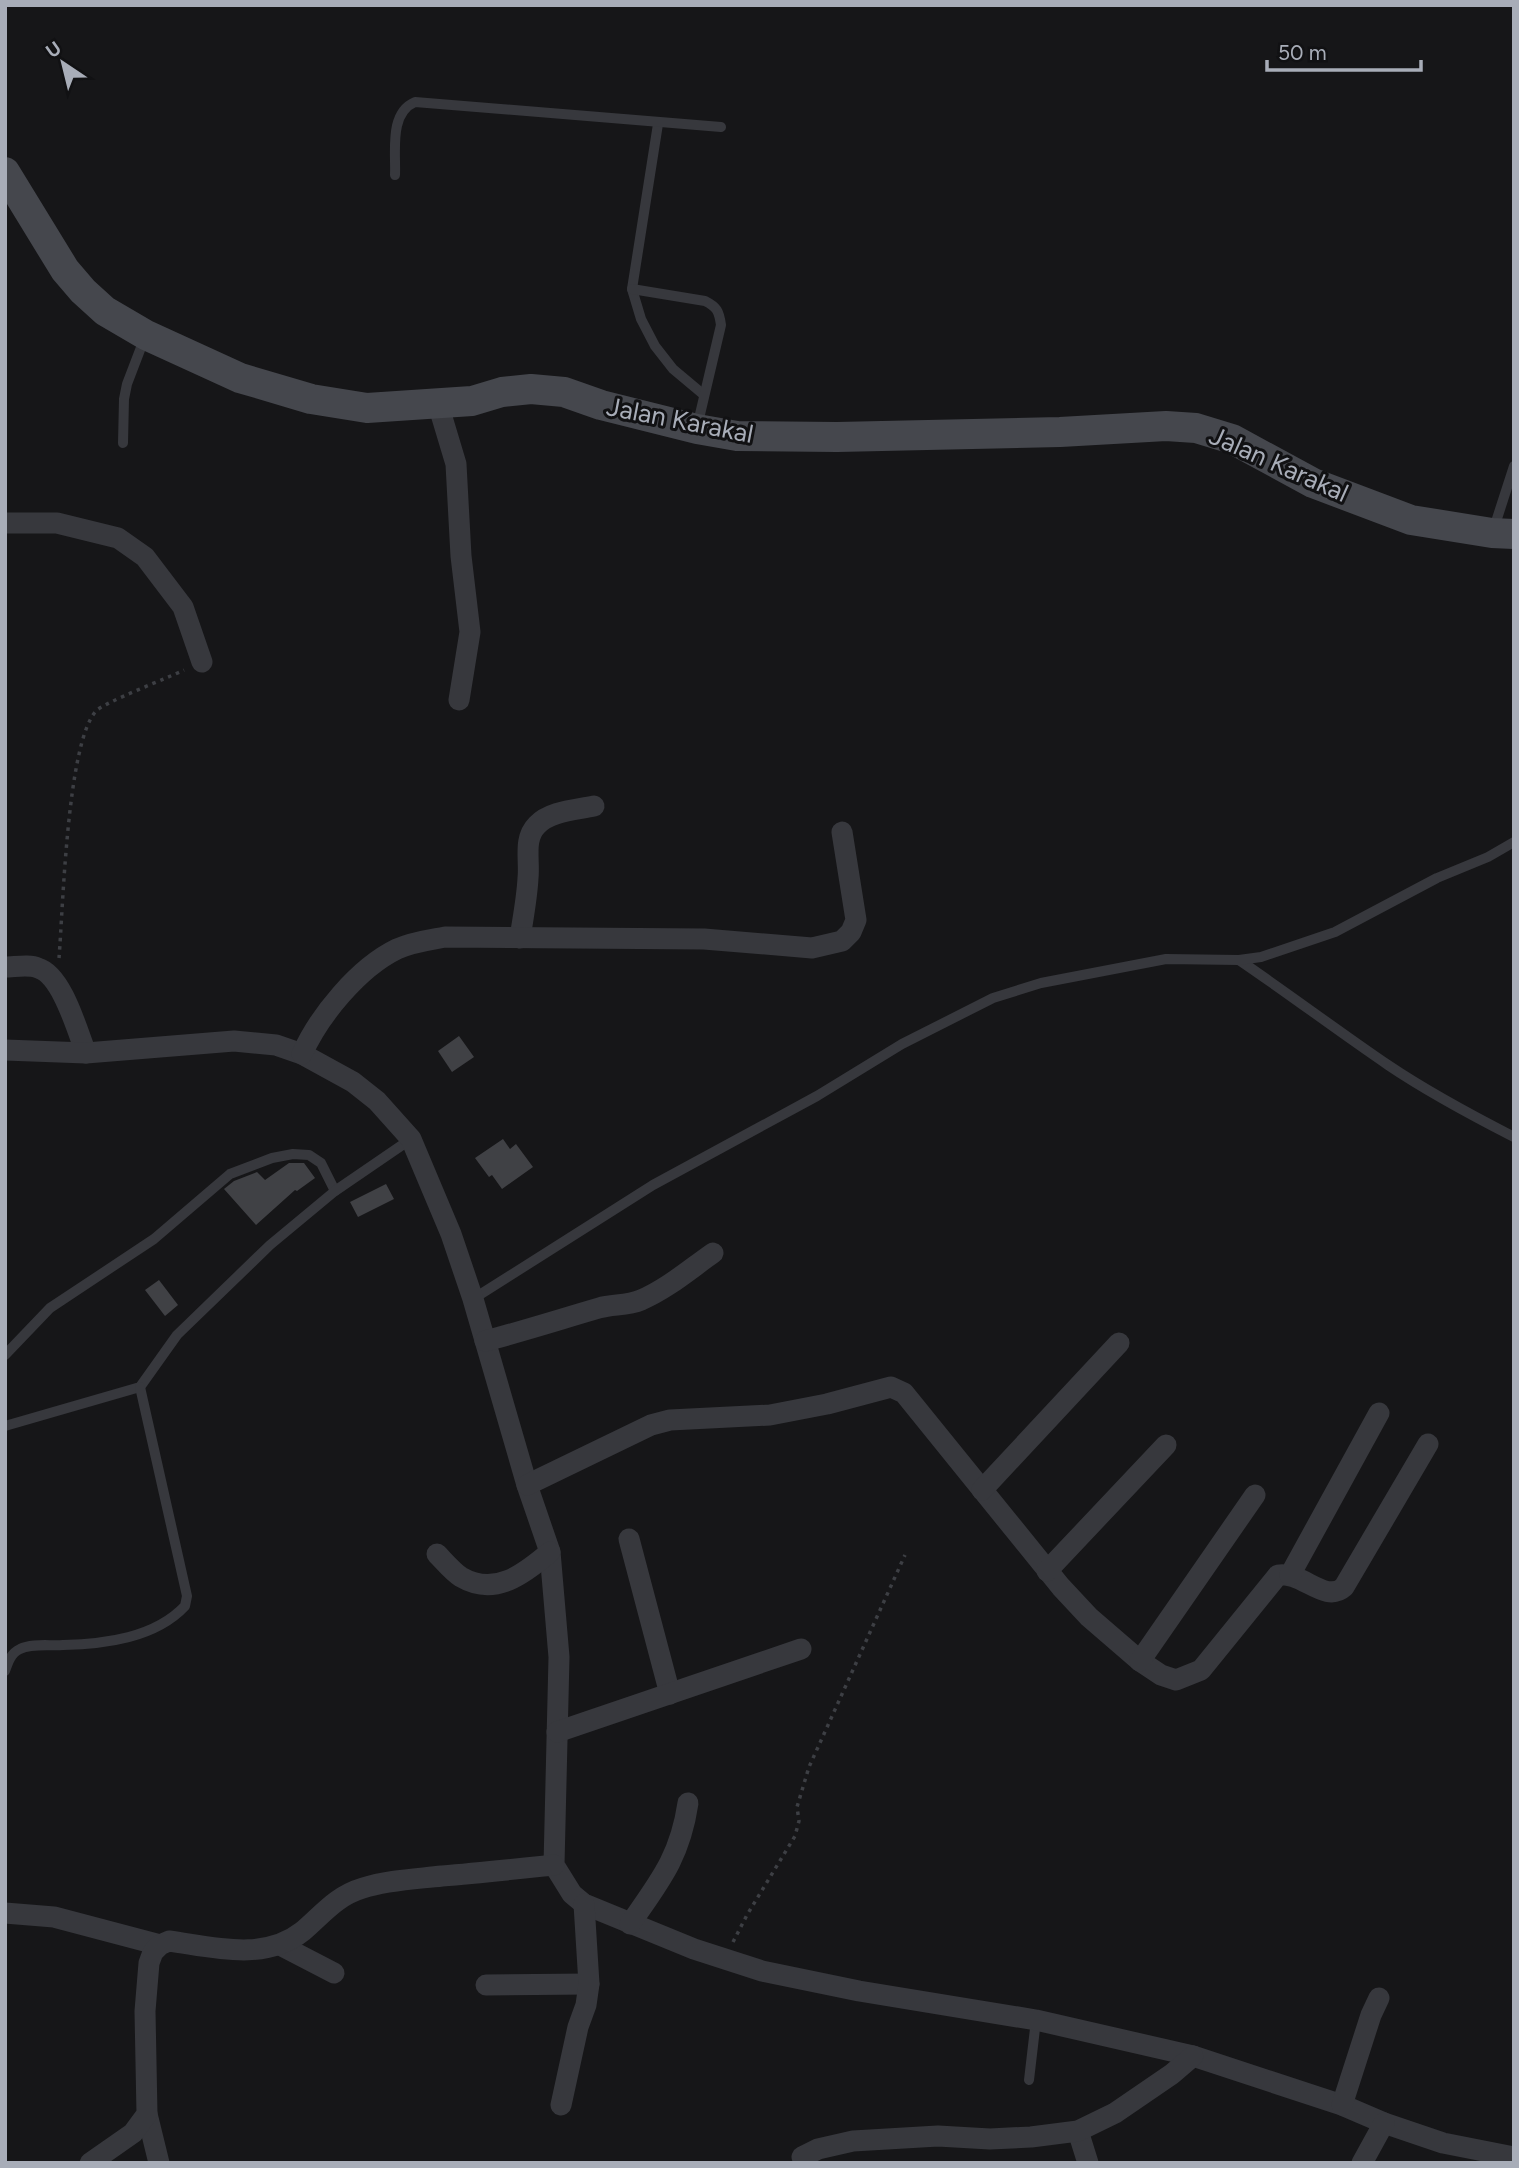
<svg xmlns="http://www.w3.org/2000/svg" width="1519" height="2168" viewBox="0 0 1519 2168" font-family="Figtree,sans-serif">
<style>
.building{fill:#404145}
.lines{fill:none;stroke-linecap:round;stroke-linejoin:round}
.path{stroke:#3d3f44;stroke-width:3.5;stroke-dasharray:3.5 5;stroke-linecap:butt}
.lane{stroke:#37383d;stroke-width:10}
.street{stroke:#37383d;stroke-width:21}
.secondary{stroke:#45474d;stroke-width:30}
.labels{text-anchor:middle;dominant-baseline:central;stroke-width:6;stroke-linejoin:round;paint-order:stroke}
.street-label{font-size:26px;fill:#a8adb8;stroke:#111113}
</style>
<rect width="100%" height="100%" fill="#161618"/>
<g class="building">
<polygon points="459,1036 474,1057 452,1072 438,1051"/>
<polygon points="503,1139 510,1149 516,1144 533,1167 502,1189 492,1175 489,1177 475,1158"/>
<polygon points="289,1163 304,1163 315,1178 297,1191 295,1190 256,1225 224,1189 234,1181 257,1172 265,1180"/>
<polygon points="386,1184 394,1199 358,1217 350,1202"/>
<polygon points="159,1280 178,1305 165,1316 145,1290"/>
</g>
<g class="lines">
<g class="path">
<path d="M 59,958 C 63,909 67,743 96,711 C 103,703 170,677 184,670"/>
<polyline points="733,1942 747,1915 795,1836 799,1821 797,1807 809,1767 905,1555"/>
</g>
<g class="lane">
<polyline points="658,124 632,289 641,319 655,346 673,369 704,395"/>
<path d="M 395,175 C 396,151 389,113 415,102 L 721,127"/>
<path d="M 632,289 L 705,301 C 717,307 719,311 721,325 L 697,427"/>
<polyline points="123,443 124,399 127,384 145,337"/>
<polyline points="1493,531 1514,466"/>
<path d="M 1239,960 C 1289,994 1338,1031 1388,1065 C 1428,1092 1471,1115 1514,1137"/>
<polyline points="473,1299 653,1185 817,1096 902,1044 993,998 1041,983 1166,959 1239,960 1261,957 1335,932 1437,878 1488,857 1514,842"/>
<polyline points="5,1355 50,1308 154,1239 230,1174 272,1158 293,1154 309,1155 321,1163 335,1191"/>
<polyline points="5,1426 140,1387 177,1335 270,1245 335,1191 411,1139"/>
<path d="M 5,1671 C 8,1662 11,1653 20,1649 C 32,1643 50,1646 63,1645 C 105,1644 155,1638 185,1606 L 187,1596 L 140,1387"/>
<polyline points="1029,2080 1036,2020"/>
</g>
<g class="street">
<polyline points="438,404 456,464 461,556 470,632 459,700"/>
<polyline points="5,523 57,523 118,538 145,557 183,607 202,662"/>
<path d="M 520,938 C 523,918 527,898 528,878 C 530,860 523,839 537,825 C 550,811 576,810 594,806"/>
<path d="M 5,967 C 15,967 29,964 38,968 C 62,975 77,1030 86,1053"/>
<polyline points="5,1050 86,1053 234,1041 276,1045 302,1054 353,1082 377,1101 411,1139 451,1234 473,1299 527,1485 550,1552 559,1657 554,1865 572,1894 584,1904 694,1949 762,1971 859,1991 1036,2020 1193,2056 1342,2105 1384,2123 1443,2143 1514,2157"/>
<path d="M 302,1054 C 319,1016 358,968 397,949 C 412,942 429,940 445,937 L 704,939 L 812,948 L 842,941 L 851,932 L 856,920 L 842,832"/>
<path d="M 485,1341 C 524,1331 561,1319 599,1308 C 613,1304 627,1306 641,1300 C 667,1289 690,1269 713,1253"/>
<path d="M 527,1485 L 651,1425 L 670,1420 L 770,1415 L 827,1404 L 891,1387 L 904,1393 L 1061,1587 L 1089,1617 L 1140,1661 L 1161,1675 L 1176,1680 L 1201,1670 L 1278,1575 C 1302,1571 1325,1604 1344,1587 L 1428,1444"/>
<polyline points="982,1490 1119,1343"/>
<polyline points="629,1539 670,1694"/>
<path d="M 437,1554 C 444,1561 452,1571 461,1577 C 495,1597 524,1574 550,1552"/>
<polyline points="1047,1571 1166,1445"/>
<polyline points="1290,1575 1379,1413"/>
<polyline points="1140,1661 1255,1495"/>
<polyline points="557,1732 801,1649"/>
<polyline points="5,1913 54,1917 160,1945"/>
<path d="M 630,1924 C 660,1881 680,1857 688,1803"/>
<polyline points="280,1945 334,1973"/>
<polyline points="486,1985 589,1984"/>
<polyline points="561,2105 578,2027 586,2005 589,1984 584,1904"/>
<polyline points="1342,2105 1371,2015 1379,1998"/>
<polyline points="147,2114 159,2163"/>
<polyline points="1078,2131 1088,2163"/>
<polyline points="802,2157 818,2149 853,2141 938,2136 990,2139 1031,2137 1078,2131 1115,2113 1172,2074 1193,2056"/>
<path d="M 90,2163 L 133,2133 L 147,2114 L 145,2011 L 149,1963 L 153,1952 L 160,1945 L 169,1941 C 213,1947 264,1962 303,1931 C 323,1914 336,1896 363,1888 C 388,1880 416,1879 442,1876 C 479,1873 516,1869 554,1865"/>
<polyline points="1362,2163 1384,2123"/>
</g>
<polyline class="secondary" points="5,172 65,270 83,291 105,311 146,335 240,378 311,399 367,408 472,401 502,392 531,389 564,392 601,405 697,429 737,436 837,437 1060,432 1166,426 1196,428 1232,439 1313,483 1411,520 1492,533 1514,534"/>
</g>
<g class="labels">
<g class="street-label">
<text transform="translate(680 420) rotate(11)">Jalan Karakal</text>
<text transform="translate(1279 464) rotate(24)">Jalan Karakal</text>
</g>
</g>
<rect width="1519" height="2168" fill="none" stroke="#a8adb8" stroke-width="14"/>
<g transform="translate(63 63) rotate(325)" stroke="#111113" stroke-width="5" paint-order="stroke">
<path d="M0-5L12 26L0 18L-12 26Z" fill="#a8adb8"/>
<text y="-10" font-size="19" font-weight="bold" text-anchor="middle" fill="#a8adb8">U</text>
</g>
<path d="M1267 60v10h154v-10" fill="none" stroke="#a8adb8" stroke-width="3.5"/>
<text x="1278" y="60" font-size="21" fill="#a8adb8" stroke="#111113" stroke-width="5" paint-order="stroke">50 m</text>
</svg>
